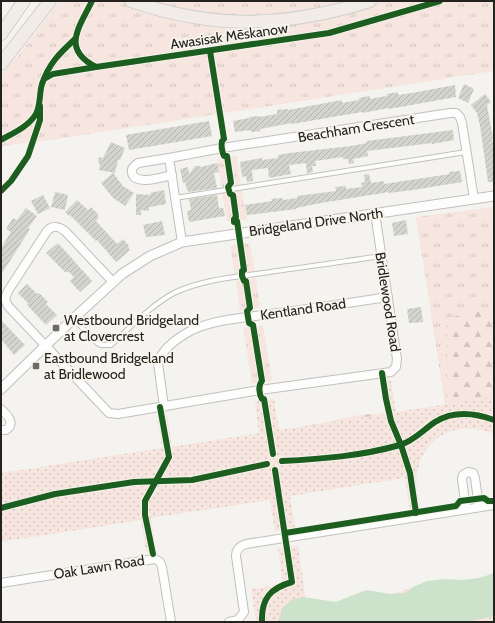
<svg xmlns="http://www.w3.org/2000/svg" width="495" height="623" viewBox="0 0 495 623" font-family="Cabin,sans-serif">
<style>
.grass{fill:url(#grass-tufts)}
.forest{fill:url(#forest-firs)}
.park{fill:url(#park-dots)}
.water{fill:#cce2cb}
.building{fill:url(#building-hatch)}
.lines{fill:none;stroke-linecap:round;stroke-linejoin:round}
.service-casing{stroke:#c1c0bc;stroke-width:6}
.minor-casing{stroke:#c1c0bc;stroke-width:10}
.tertiary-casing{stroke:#c1c0bc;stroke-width:11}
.primary-casing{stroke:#cfcfcd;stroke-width:14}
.service{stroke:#fdfdfd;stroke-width:4}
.minor{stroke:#fdfdfd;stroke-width:8}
.tertiary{stroke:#fdfdfd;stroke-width:9}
.primary{stroke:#f1ece6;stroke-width:12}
.cycleway-casing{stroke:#f7f4ec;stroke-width:8}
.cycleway{stroke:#1b5e20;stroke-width:6}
.poi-dot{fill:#6c6b68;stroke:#f7f4ec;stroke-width:1.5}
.labels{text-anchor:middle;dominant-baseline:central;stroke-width:4;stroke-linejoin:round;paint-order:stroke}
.street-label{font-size:14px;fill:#23221f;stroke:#f7f4ec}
.poi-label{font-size:14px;fill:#23221f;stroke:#f7f4ec;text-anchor:start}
</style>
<defs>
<pattern id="grass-tufts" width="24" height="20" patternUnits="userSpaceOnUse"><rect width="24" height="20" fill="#f7e6df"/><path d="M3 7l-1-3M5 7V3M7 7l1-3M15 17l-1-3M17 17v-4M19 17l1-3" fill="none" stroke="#d3c5bf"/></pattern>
<pattern id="forest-firs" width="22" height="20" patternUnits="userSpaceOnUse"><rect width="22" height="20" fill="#f7e6df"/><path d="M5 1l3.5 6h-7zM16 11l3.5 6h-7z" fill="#d3c5bf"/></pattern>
<pattern id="park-dots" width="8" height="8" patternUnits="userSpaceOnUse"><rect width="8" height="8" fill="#f7e6df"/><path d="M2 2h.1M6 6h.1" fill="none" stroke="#d3c5bf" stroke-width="1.8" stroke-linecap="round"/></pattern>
<pattern id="building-hatch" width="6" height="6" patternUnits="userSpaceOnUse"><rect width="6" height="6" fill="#d3d4cb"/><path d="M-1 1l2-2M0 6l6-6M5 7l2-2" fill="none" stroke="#b5b6ae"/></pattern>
</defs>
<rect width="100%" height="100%" fill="#f4f3ef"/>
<g class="grass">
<polygon points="60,1 494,1 494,71 51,140 1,146 1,75 7,67 17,57"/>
<polygon points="237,156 241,186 222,189 217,160"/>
<polygon points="242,190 247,220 227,221 222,193"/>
<polygon points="494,207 494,397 445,405 416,217"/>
<polygon points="250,243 255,272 235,275 230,246"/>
<polygon points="256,278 260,308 240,311 236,281"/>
<polygon points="263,325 272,381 252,384 243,328"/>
</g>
<polygon class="forest" points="494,308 494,432 477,426 287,430 359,415 448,409 447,318"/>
<g class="park">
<path d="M 391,381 L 396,412 L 494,397 L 494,434 C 459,419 422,435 417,475 C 415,486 419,498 420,509 L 410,510 L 405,478 L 290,496 L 295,528 L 275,531 L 270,500 L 151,518 L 156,551 L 146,551 L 141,520 L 1,542 L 1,473 L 162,448 L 157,417 L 167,415 L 172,447 L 259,433 L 255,402 L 274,399 L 279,430 L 385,414 L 381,382 Z"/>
<polygon points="298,546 306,600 334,602 393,594 428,582 470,580 494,574 494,622 256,622 251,589 283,584 278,549"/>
</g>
<polygon class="water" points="494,573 494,616 466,622 278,622 282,608 292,600 303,597 336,602 366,590 390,594 405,593 413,587 427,581 445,579 462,580 480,578"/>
<g class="building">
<polygon points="464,84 474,89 468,103 458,98"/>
<polygon points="455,85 456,97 389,109 389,108 362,113 362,112 344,115 292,124 292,123 260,129 260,131 251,132 250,130 235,132 233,121 249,118 249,117 259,116 259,117 277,114 277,110 288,109 288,110 342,100 342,103 359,100 359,98 370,96 370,99 387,96 387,94 398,92 398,95 412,93"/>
<polygon points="485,94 491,102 487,105 493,138 492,138 494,150 494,182 488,182 480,126 477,113 471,105"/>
<polygon points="209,121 212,136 129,150 126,135"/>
<polygon points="453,130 454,140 432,144 432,143 367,151 368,156 353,159 354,163 349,164 348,159 343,159 343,157 315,161 316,166 312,166 313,172 307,173 306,163 289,165 291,174 269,178 268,168 252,170 253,181 247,182 246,176 242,177 240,162 262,158 262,160 278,158 278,155 290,153 351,146 367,143 367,141"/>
<polygon points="111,142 125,148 120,160 118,160 115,173 99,170 100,164 98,163 99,157 103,158"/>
<polygon points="217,163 219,172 214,173 217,188 188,192 188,190 187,190 185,182 183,183 180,169 188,167 189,174 195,166 199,166 201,167"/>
<polygon points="460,171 462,182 413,190 389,193 389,192 321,203 296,208 296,209 247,215 245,205 272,201 271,199 282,198 283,200 297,198 297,196 336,191 335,187 346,186 346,189 362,187 361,183 365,182 364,175 369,174 371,183 384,181 384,184 450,174 449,172"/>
<polygon points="113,173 123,186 134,193 125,206 113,198 101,183"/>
<polygon points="164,190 166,204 149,207 149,211 141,210 141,215 136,215 136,194 151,195 150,193"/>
<polygon points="55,192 68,195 65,210 51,207"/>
<polygon points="43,195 50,208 38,214 31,201"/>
<polygon points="217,195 219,208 223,208 225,216 189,222 187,211 191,210 189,199"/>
<polygon points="77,200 88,210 91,207 98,214 97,215 99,217 96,221 117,244 123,239 129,246 128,247 130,250 116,262 97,240 96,241 70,215 69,216 65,212"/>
<polygon points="26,208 37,216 28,228 30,229 1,275 1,248 11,232 6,229 13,218 17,220"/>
<polygon points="406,220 408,234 394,236 392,223"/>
<polygon points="162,221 165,235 146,237 143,225"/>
<polygon points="58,243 92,281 80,292 70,281 74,277 69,272 65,272 46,253"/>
<polygon points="27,284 37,294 39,293 48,302 46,304 57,315 46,325 27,305 28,303 18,293"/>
<polygon points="421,307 423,322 409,323 407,309"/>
<polygon points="1,320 25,345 14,355 1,339"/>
</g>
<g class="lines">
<g class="service-casing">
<g id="service">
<polyline points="175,198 466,152"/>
<path d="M 74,319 L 97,343 L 101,345 L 111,345 C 131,327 150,306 174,293 C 201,280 234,277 263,273 C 303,267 342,262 381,256"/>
</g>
</g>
<g class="minor-casing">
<g id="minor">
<path d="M 169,158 L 138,163 C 134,166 131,168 132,173 C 135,186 162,177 172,175"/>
<polyline points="182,242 169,158 222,148 450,113 456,113 460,117 462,123 474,199"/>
<path d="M 113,282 L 65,231 C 58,226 53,225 47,231 L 8,291 L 5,299 L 8,306 L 109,413 L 118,414 L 260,390 L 391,372 L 396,367 L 397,359 L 375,213"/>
<path d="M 164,407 L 158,363 C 162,348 179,337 192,330 C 216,319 244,318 270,314 C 309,309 348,303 388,297"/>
<path d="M 1,409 C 7,415 16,423 6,430 L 1,430"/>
<polyline points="466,509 462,479 463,475 468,472 473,473 475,478 479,507"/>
<polyline points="1,583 155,559 160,562 162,567 171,622"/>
<path d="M 229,622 L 238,620 L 244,612 L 236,556 C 236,549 240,546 246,544 L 494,505"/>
</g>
</g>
<g class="tertiary-casing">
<polyline id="tertiary" points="1,389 74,318 122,274 150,256 182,242 494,196"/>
</g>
<g class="primary-casing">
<g id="primary">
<path d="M 131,1 C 215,30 286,27 370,1"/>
<polyline points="1,34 24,1"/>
<polyline points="1,64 50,1"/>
</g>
</g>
<use href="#service" class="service"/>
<use href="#minor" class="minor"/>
<use href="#tertiary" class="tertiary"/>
<use href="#primary" class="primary"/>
<g class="cycleway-casing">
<g id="cycleway">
<path d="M 92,1 C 79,28 61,49 96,67 L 329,33 L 440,1"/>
<path d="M 210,51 L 224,139 L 222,141 C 221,145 222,152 224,156 L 227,156 L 231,183 L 228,187 L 230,194 L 233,195 L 236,217 L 234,219 L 234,222"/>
<polyline points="44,79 53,74 96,67"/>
<path d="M 1,140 C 13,133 28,127 36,114 C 41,104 39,94 42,84 C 49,63 60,53 75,39"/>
<polyline points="1,191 11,181 28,156 40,120 40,106"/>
<path d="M 237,221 L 244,270 L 242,271 L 242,276 L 244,281 L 246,281 L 250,308 L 247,311 L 249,323 L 253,325 L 262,381 C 258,385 259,394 262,399 L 264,399 L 273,454"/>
<polyline points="382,373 386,399 391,421 401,445 410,473 416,513"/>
<path d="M 282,461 C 322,459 361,456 400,445 C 414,441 423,430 435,422 C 453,411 475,413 494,420"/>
<polyline points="1,508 55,494 134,482 192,480 267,464"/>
<polyline points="285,533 456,506 460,501 484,498 488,501 494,501"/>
<polyline points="153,554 145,515 145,501 169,457 160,407"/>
<path d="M 262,622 C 261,598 271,588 292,582 L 275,470"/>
</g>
</g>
<use href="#cycleway" class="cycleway"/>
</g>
<g class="poi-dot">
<rect x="52" y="324" width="8" height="8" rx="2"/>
<rect x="32" y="362" width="8" height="8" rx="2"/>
</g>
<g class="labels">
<g class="street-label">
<text transform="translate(229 36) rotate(-8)">Awasisak Mēskanow</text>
<text transform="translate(356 128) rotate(-9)">Beachham Crescent</text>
<text transform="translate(316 222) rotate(-8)">Bridgeland Drive North</text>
<text transform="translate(388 302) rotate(81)">Bridlewood Road</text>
<text transform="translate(303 309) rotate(-8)">Kentland Road</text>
<text transform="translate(99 567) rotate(-9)">Oak Lawn Road</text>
</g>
<g class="poi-label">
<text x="64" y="320">Westbound Bridgeland<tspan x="64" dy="16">at Clovercrest</tspan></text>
<text x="44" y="358">Eastbound Bridgeland<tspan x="44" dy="16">at Bridlewood</tspan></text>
</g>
</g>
<rect width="495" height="623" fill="none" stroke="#23221f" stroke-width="4"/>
</svg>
